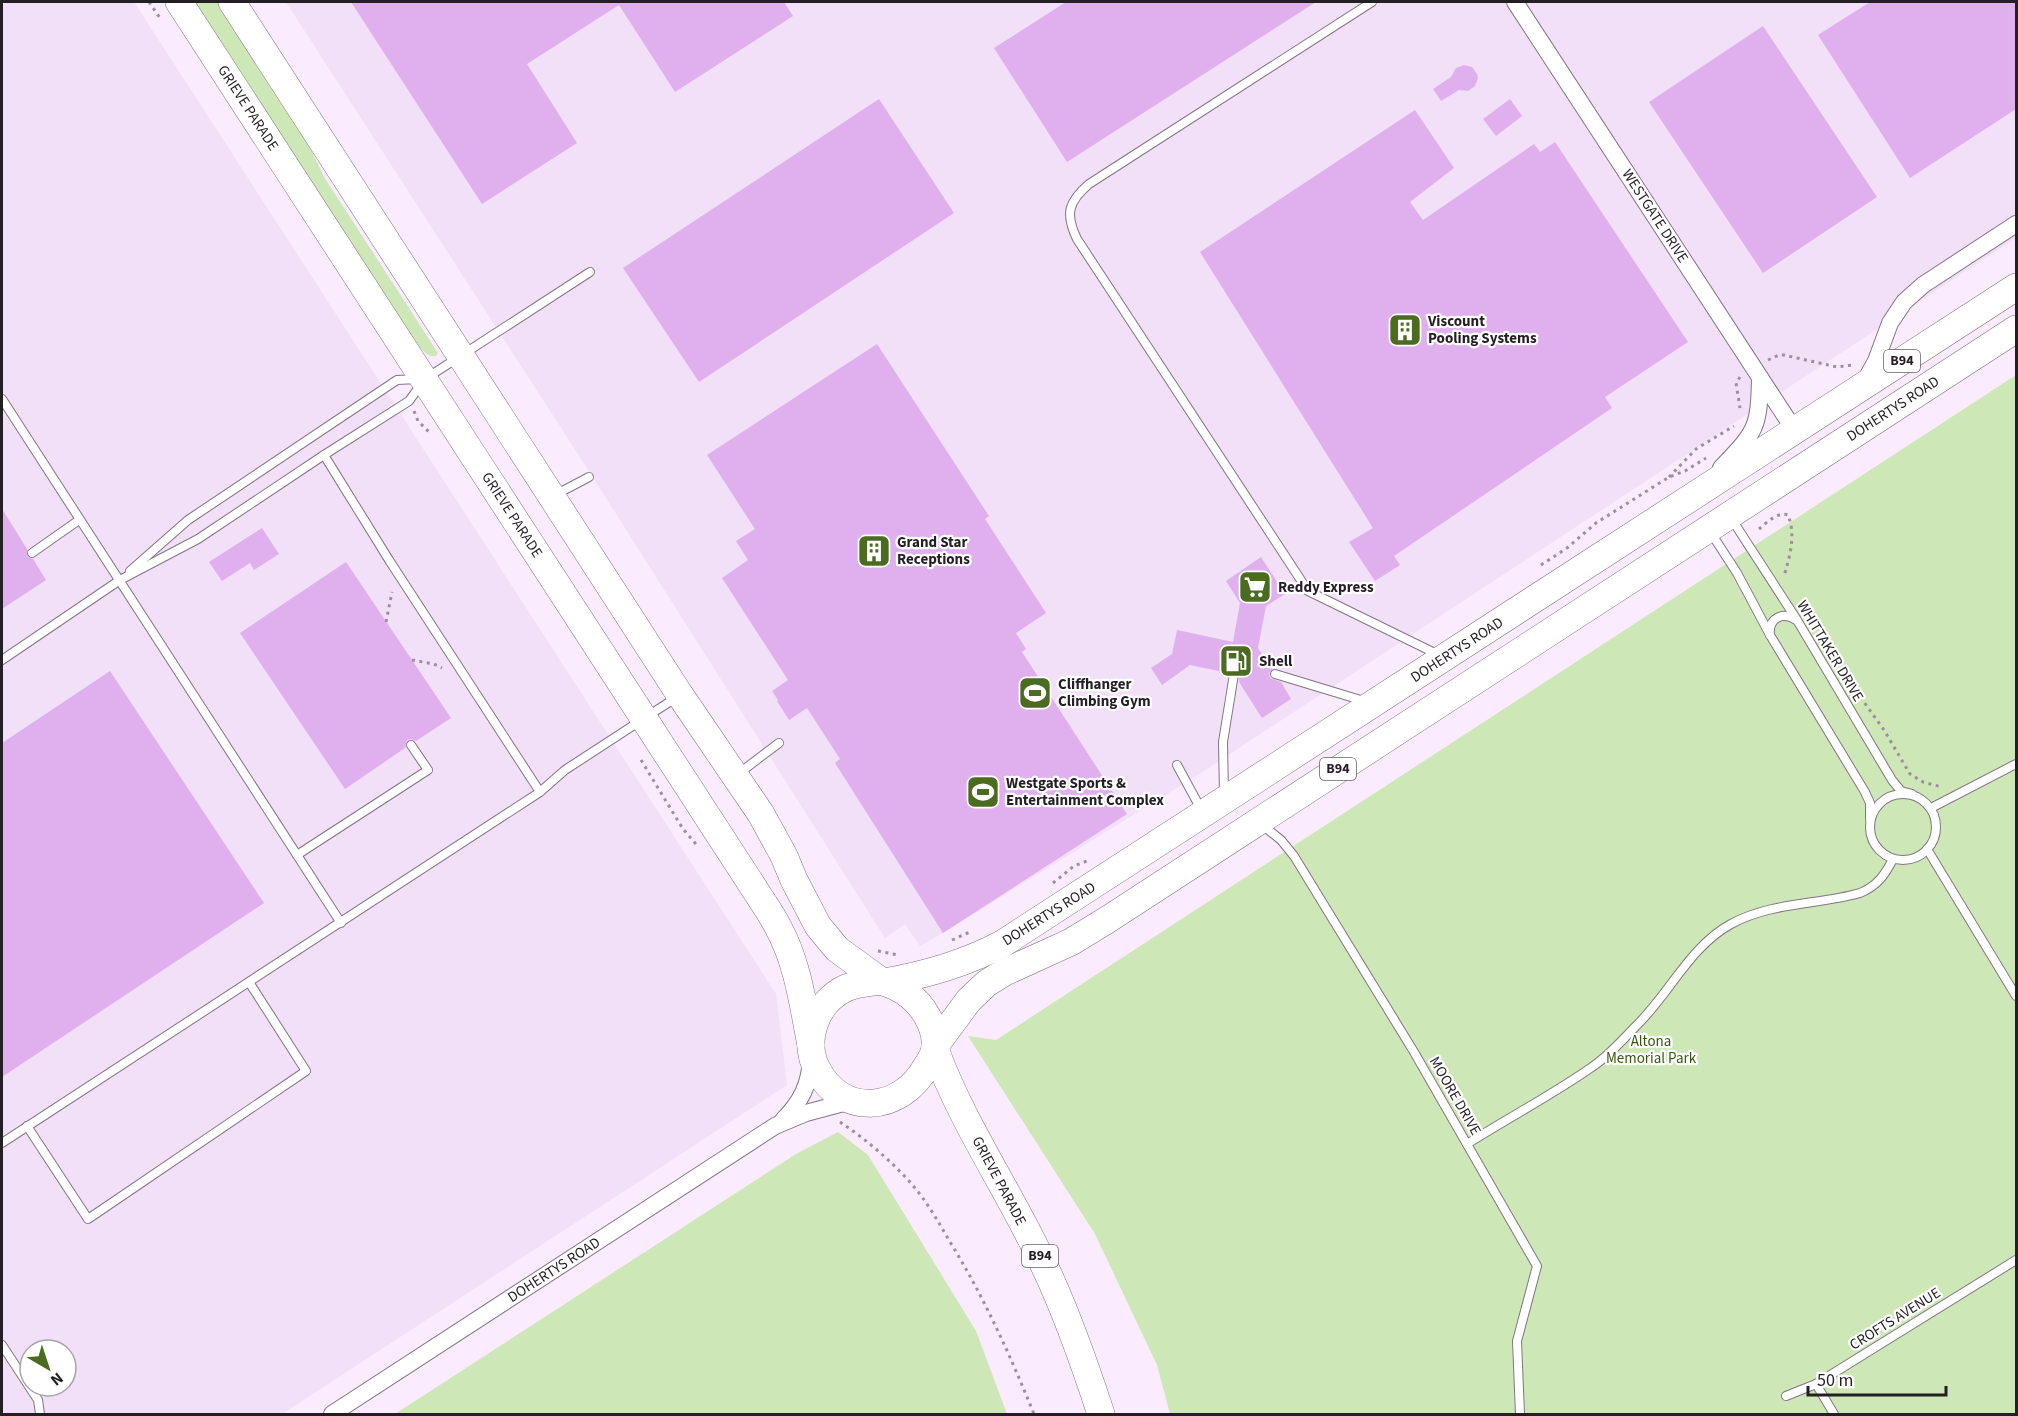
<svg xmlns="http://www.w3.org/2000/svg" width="2018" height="1416" viewBox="0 0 2018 1416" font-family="'Source Sans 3',sans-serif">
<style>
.built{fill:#f2dff8;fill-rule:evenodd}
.green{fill:#cee7b7}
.building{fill:#dfb0ed}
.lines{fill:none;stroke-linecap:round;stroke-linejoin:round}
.service-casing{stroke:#827585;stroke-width:10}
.minor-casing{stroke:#827585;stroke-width:18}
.primary-casing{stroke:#827585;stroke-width:28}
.path{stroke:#9b909d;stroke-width:3;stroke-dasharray:3 4.5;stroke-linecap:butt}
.service{stroke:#fff;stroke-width:8}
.minor{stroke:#fff;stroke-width:16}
.primary{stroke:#fff;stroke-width:27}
.labels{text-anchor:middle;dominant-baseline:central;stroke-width:4.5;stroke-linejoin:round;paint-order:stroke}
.shield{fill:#fff;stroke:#666266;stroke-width:1.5}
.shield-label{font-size:14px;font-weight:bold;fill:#241e25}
.street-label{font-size:15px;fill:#241e25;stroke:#fff}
.poi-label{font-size:15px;font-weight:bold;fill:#241e25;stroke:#fff;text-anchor:start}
.park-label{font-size:15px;fill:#39560d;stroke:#fff}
</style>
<rect width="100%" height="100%" fill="#faebfe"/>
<g class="built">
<path d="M 2,2 L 134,2 L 776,994 L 787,1085 L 282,1414 L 2,1414 ZM 30,1350 L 66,1350 L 66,1386 L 30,1386 Z"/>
<polygon points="286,2 2016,2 2016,238 1204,771 943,933 920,946 905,924 885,938 587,468"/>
</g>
<g class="green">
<path d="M 194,2 L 221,2 L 291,108 L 324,177 L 438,353 L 436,356 C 427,358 421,348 415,342 Z"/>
<polygon points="2016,375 2016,1414 1170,1414 1157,1365 1095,1234 968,1036 996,1040"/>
<polygon points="838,1132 868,1155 976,1331 1007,1414 395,1414 796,1154"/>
</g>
<g class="building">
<polygon points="351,2 784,2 793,16 675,92 619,5 527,64 577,143 482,204"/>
<polygon points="1066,2 1316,2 1067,162 994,48"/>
<polygon points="1870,2 2016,2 2016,109 1910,178 1818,35"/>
<polygon points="1763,26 1877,197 1763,273 1649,102"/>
<polygon points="1464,65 1472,67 1477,74 1478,78 1475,86 1468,91 1459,90 1441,101 1433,89 1451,77 1456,68"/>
<polygon points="879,99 954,213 699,382 623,268"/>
<polygon points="1510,99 1522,116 1496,136 1483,119"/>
<polygon points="1415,110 1454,168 1410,202 1423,220 1534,144 1540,152 1555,142 1688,342 1605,397 1612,408 1394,556 1400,565 1375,581 1349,542 1373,528 1200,252"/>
<polygon points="877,344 989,516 985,519 1046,613 1016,633 1026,649 1022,652 1127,814 943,933 835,763 840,759 807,708 789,720 777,701 778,700 772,691 788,680 722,578 748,560 736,541 755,529 707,455"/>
<polygon points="2,509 27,549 27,556 33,559 46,580 2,609"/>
<polygon points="262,528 279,554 254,570 250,563 222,581 209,562"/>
<polygon points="1261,557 1285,594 1266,606 1258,648 1272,669 1269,673 1270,678 1281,682 1291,699 1262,718 1239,682 1240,672 1234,668 1229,670 1228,673 1190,665 1162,685 1151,668 1172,654 1177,630 1233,642 1240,603 1226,581"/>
<polygon points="346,562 451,718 416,741 411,739 407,740 405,748 345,789 240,633"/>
<polygon points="110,671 264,903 2,1077 2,743"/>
</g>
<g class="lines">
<g class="service-casing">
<g id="service">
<path d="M 1372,2 L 1089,184 C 1068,202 1065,214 1077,239 L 1308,591 L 1439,655"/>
<polyline points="2,399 341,923"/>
<polyline points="324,455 389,560 540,792"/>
<polyline points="555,495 589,477"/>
<polyline points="1731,518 1797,620 1892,780 1901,791 1912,794"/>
<polyline points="1711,533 1737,573 1770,635 1865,792 1870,803 1870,819"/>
<polyline points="32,553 79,520"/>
<polyline points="130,571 188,520 397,380 418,379"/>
<path d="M 1770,635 C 1768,618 1783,611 1796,620"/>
<polyline points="2,660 120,580 198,539 324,455 409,401 425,379 590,272"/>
<polyline points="1275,674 1364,701"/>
<polyline points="1177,765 1202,811"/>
<polyline points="738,774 779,743"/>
<circle cx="1903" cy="827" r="33"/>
<polyline points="1224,795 1223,742 1234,674"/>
<polyline points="1931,808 2016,764"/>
<polyline points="1261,824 1281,840 1294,856 1414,1052 1537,1266 1517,1341 1520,1414"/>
<polyline points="1927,849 2016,996"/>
<polyline points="297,855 428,770 411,745"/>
<polyline points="27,1126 88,1219 306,1071 249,982"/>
<polyline points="2,1143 540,792 565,770 677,697"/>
<path d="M 1467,1144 C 1508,1118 1552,1095 1592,1067 C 1607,1057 1622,1041 1635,1027 C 1669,995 1689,947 1731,924 C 1771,902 1818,905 1860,893 C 1877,886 1885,875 1893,859"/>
<polyline points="2,1345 38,1400 40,1414"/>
<polyline points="1816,1384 1834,1414"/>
<polyline points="1786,1396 1816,1384 2016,1260"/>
</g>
</g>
<g class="minor-casing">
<g id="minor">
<polyline points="1515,2 1795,431"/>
<polyline points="1866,379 1876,361 1890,323 1904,302 1923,285 2016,224"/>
<path d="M 1721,468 C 1756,431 1759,429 1760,378"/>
<path d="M 783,1120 C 801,1102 810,1084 811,1058"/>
<polyline points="332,1414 775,1126 806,1113 851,1101"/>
</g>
</g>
<g class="primary-casing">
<g id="primary">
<path d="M 179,2 C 374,300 565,601 761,899 C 767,908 773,917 778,927 C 798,963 803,1005 811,1045"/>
<polyline points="232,2 680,695 761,814 784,856 794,880 818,926 837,949 881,981"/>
<path d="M 881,981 C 901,987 917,998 927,1016 C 932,1025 936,1036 935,1046 C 935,1054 930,1061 926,1067 C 901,1112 842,1118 817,1069 C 802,1040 816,1002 846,988 C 857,983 869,983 881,981 Z"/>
<path d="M 884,982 C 926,975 964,964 1002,944 L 2016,287"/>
<polyline points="935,1046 969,1000 987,983 1005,972 1071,942 1107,920 2016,329"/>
<path d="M 935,1049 C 962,1123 1008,1189 1042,1261 C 1066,1310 1084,1362 1101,1414"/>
</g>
</g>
<g class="path">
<polyline points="149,2 160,18"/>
<polyline points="1768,360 1779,355 1784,355 1837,367 1852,365"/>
<polyline points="1740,377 1736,383 1740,408"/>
<polyline points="414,411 418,421 429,432"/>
<polyline points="1669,477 1696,449 1734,426"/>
<path d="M 1759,529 C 1767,522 1779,511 1788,515 C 1796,535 1790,556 1784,576"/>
<polyline points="1541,565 1567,548 1596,523 1669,477 1685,471 1706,458"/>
<polyline points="386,622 392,592"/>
<polyline points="412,660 434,664 442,668"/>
<polyline points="1856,691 1884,730 1910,774 1923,782 1942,787"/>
<polyline points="641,760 683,829 696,844"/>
<polyline points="1053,883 1074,866 1087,861"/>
<polyline points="952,940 970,932"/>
<polyline points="878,951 898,955"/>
<path d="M 840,1122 C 867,1140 894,1163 915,1188 C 929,1205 939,1223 950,1242 C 984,1297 1010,1355 1034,1414"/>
</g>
<use href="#service" class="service"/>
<use href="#minor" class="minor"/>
<use href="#primary" class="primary"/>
</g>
<defs>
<g id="building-square" transform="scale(1.725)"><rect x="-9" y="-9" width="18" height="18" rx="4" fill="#4b6b21" stroke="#fff"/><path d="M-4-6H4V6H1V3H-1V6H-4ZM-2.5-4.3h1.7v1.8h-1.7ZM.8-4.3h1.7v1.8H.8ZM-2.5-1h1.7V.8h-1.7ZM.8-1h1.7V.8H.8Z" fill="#fff"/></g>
<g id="supermarket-square" transform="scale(1.725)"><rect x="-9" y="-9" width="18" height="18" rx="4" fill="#4b6b21" stroke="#fff"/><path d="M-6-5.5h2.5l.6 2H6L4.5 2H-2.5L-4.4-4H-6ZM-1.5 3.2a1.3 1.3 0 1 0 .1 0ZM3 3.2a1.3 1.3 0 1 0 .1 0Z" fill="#fff"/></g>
<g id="fuel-square" transform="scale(1.725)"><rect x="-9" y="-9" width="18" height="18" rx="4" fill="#4b6b21" stroke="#fff"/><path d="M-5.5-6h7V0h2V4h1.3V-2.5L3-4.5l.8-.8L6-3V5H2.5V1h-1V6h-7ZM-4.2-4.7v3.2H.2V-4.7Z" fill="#fff"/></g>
<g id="stadium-square" transform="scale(1.725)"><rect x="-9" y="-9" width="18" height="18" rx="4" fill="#4b6b21" stroke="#fff"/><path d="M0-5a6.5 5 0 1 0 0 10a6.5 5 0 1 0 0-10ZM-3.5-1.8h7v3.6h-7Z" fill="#fff"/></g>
</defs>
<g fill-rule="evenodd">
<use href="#building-square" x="1405" y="330"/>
<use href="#building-square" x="874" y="551"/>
<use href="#supermarket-square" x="1255" y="587"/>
<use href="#fuel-square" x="1236" y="661"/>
<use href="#stadium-square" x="1035" y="693"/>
<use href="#stadium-square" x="983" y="792"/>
</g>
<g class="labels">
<g class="shield">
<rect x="1884" y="350" width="36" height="22" rx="4.5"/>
<rect x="1320" y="758" width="36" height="22" rx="4.5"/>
<rect x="1022" y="1245" width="36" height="22" rx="4.5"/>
</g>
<g class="shield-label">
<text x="1902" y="361">B94</text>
<text x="1338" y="769">B94</text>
<text x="1040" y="1256">B94</text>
</g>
<g class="street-label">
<text transform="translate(248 108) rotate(57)">GRIEVE PARADE</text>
<text transform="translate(1655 216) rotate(57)">WESTGATE DRIVE</text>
<text transform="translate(1893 409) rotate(-33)">DOHERTYS ROAD</text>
<text transform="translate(512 515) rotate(57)">GRIEVE PARADE</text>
<text transform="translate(1457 650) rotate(-33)">DOHERTYS ROAD</text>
<text transform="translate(1830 651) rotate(59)">WHITTAKER DRIVE</text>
<text transform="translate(1049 914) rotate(-32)">DOHERTYS ROAD</text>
<text transform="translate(1455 1096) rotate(60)">MOORE DRIVE</text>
<text transform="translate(999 1181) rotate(62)">GRIEVE PARADE</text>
<text transform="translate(554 1270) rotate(-33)">DOHERTYS ROAD</text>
<text transform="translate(1895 1319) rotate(-32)">CROFTS AVENUE</text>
</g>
<g class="poi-label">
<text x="1428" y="321">Viscount<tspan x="1428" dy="17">Pooling Systems</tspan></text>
<text x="897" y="542">Grand Star<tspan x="897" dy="17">Receptions</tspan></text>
<text x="1278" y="587">Reddy Express</text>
<text x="1259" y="661">Shell</text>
<text x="1058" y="684">Cliffhanger<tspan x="1058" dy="17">Climbing Gym</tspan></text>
<text x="1006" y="783">Westgate Sports &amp;<tspan x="1006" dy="17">Entertainment Complex</tspan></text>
</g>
<g class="park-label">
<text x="1651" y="1041">Altona<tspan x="1651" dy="17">Memorial Park</tspan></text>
</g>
</g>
<rect width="2018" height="1416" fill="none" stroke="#241e25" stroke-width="6"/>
<g transform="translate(48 1368) rotate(141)"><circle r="28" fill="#ffffff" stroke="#a7a5a8" stroke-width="1.5"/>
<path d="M0-4.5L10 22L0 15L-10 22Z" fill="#4b6b21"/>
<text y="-9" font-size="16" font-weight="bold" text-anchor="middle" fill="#241e25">N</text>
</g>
<path d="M1808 1386v9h138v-9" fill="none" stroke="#241e25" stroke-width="3"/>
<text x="1817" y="1386" font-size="18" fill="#241e25" stroke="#ffffff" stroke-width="4.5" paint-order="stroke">50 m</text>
</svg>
